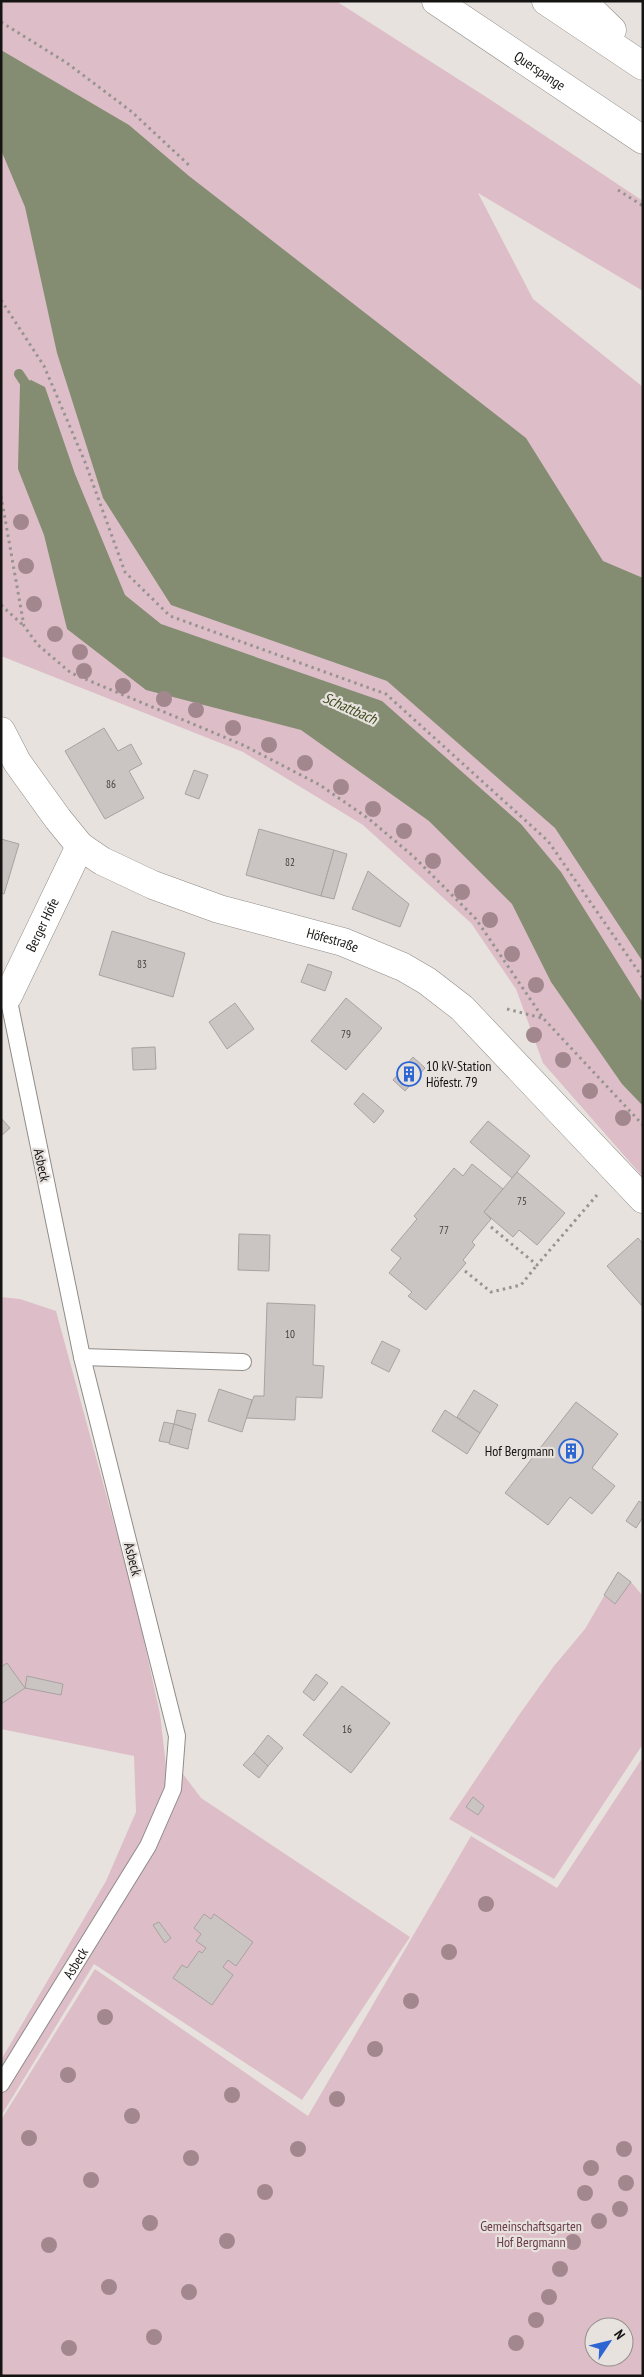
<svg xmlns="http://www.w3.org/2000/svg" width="644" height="2377" viewBox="0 0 644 2377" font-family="'PT Sans Narrow',sans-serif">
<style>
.green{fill:#ddbec8;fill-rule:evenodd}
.water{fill:#848d72}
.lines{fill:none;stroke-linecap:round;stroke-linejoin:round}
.stream{stroke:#848d72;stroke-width:10}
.building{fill:#cac4c3;stroke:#a8a2a1}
.lane-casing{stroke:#908c88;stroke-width:18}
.street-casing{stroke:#908c88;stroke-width:29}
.highway-casing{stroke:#908c88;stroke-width:29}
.path{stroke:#979490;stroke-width:3;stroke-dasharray:2.5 4;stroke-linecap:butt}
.lane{stroke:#fff;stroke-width:16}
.street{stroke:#fff;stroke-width:28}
.highway{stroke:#fff;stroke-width:28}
.tree{fill:#a3878e}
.labels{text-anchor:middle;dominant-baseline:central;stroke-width:4.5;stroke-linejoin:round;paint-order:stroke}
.number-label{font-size:11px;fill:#42403e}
.street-label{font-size:14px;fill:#151412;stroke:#e7e2de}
.poi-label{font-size:14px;fill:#151412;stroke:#e7e2de;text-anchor:start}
.park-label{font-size:14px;fill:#6b3c4d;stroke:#e7e2de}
.water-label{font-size:15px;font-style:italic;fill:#414e20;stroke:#e7e2de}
</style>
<rect width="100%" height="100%" fill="#e7e2de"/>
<g class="green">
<polygon points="1,1 336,1 494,102 643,201 643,291 478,193 533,299 643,387 643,1177 543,1063 516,989 471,923 363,825 243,752 1,656"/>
<polygon points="1,1297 20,1299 56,1311 135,1600 160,1714 166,1766 180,1770 201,1798 410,1937 302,2100 94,1964 1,2116 1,2060 106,1881 136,1812 134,1756 1,1729"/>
<polygon points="618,1572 631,1582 643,1596 643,1744 554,1879 449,1819 519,1715 554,1666 585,1629"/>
<path d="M 643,1757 L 643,2376 L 1,2376 L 1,2120 L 95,1969 L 308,2116 L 471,1836 L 557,1888 ZM 594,2327 L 624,2327 L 624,2357 L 594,2357 Z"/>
</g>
<g class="water">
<polygon points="1,50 129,125 189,176 526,438 603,561 643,578 643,962 555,828 387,681 171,605 103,498 57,353 25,207 1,150"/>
<polygon points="31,380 45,387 75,474 125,595 161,624 382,701 521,824 561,872 643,1003 643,1106 622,1084 551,982 512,904 429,821 301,730 146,690 67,629 44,535 18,469 20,384"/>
</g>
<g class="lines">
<polyline class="stream" points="19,374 31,392"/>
</g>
<g class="building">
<polygon points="104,728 118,751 131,744 142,764 129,771 144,798 105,819 65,751"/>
<polygon points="194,770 208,775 199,799 185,794"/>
<polygon points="259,829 334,850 321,896 246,875"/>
<polygon points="1,839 19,844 4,894 1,893"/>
<polygon points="334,850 347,854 334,899 321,896"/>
<polygon points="368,871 409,904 400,927 352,909"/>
<polygon points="112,931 185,953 173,997 99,975"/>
<polygon points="308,964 332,972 325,991 301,982"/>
<polygon points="346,998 382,1028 346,1070 311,1041"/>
<polygon points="235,1003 254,1029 227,1049 209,1022"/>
<polygon points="155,1047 156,1069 133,1070 132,1048"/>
<polygon points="413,1057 425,1068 405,1091 393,1080"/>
<polygon points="363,1093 384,1111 374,1123 354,1104"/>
<polygon points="1,1118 10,1128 1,1136"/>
<polygon points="488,1121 530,1156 512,1178 470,1142"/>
<polygon points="472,1164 503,1189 484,1212 491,1219 472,1242 475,1245 463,1260 466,1263 426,1310 408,1296 412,1292 389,1273 401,1258 391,1250 417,1219 414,1216 454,1168 463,1176"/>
<polygon points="517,1172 565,1213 537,1245 519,1230 513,1237 484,1212"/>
<polygon points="239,1234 270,1235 269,1271 238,1270"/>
<polygon points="638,1238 643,1244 643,1307 607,1266"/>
<polygon points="267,1303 315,1305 313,1365 324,1366 322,1398 296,1397 295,1420 246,1418 254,1396 264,1396"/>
<polygon points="382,1341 400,1350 389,1372 371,1363"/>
<polygon points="219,1389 252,1400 242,1432 208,1421"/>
<polygon points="474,1390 498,1405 480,1433 457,1417"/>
<polygon points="576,1402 618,1434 592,1468 615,1486 592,1514 570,1497 548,1525 505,1493"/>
<polygon points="177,1410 196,1414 192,1430 174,1424"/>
<polygon points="445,1410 480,1433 467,1454 432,1431"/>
<polygon points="164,1422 174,1424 170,1443 159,1441"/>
<polygon points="174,1424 192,1430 188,1449 169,1444"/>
<polygon points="639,1501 643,1504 643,1517 636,1528 626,1521"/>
<polygon points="618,1572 631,1582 615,1604 604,1595"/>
<polygon points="7,1663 25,1688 1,1704 1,1667"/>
<polygon points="316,1674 328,1683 314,1701 303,1692"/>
<polygon points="27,1676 63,1684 61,1695 25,1688"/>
<polygon points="342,1686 390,1723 351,1773 303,1735"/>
<polygon points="268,1735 283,1748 268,1766 254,1753"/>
<polygon points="254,1753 268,1766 259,1778 243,1765"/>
<polygon points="473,1797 484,1806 478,1815 466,1807"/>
<polygon points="204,1914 211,1919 214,1914 253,1942 236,1966 228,1960 223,1967 233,1975 212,2005 173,1978 182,1965 187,1968 199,1951 202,1953 206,1948 196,1941 201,1934 194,1928"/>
<polygon points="159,1922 171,1938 165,1943 153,1925"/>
</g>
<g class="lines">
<g class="lane-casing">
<g id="lane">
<polyline points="82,1357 243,1362"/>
<path id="s1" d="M 1,2084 L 148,1846 L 173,1789 L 177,1736 L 82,1357 L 8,996"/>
</g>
</g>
<g class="street-casing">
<g id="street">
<path id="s2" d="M 1,731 L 17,762 L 58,819 L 80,846 L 102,861 L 153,885 L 219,909 L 343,942 L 403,967 L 427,981 L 462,1008 L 643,1199"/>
<path id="s3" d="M 8,996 L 80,846"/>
</g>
</g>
<g class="highway-casing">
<g id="highway">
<path id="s4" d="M 436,1 L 643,140"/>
<polyline points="546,1 643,66"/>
<polyline points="582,1 612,30"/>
</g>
</g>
<g class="path">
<polyline points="1,22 67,63 132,112 191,167"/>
<polyline points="618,190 643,206"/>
<polyline points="1,300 44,366 85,462 125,572 170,616 386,694 548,841 643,978"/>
<polyline points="1,496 24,626 38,645 71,673 243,745 320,785 369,819 413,856 476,919 543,1018 643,1125"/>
<polyline points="1,605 24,626"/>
<polyline points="507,1009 542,1018"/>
<polyline points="491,1227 537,1265 597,1195"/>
<polyline points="465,1271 491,1292 521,1285 537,1265"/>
</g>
<use href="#lane" class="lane"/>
<use href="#street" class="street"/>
<use href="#highway" class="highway"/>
</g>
<g class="tree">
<circle cx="21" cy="522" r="8"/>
<circle cx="26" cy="566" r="8"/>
<circle cx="34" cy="604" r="8"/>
<circle cx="55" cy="634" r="8"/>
<circle cx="80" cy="652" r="8"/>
<circle cx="84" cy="671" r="8"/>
<circle cx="123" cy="686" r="8"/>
<circle cx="164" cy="699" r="8"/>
<circle cx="196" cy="710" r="8"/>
<circle cx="233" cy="728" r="8"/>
<circle cx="269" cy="745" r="8"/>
<circle cx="305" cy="763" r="8"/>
<circle cx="341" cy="787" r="8"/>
<circle cx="373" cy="809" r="8"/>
<circle cx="404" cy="831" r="8"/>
<circle cx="433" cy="861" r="8"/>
<circle cx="462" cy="892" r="8"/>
<circle cx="490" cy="920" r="8"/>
<circle cx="512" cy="954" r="8"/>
<circle cx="536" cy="985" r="8"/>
<circle cx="534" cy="1035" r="8"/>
<circle cx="563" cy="1060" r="8"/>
<circle cx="590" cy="1091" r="8"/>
<circle cx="623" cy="1118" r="8"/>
<circle cx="486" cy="1904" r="8"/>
<circle cx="449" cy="1952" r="8"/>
<circle cx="411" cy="2001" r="8"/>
<circle cx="105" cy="2017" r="8"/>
<circle cx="375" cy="2049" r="8"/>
<circle cx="68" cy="2075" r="8"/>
<circle cx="232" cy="2095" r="8"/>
<circle cx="337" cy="2099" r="8"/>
<circle cx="132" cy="2116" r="8"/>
<circle cx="29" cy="2138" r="8"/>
<circle cx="298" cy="2149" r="8"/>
<circle cx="624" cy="2149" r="8"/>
<circle cx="191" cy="2158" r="8"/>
<circle cx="591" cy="2168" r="8"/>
<circle cx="91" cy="2180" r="8"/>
<circle cx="626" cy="2183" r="8"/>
<circle cx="265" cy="2192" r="8"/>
<circle cx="585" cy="2193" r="8"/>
<circle cx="620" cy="2209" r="8"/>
<circle cx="599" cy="2221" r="8"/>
<circle cx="150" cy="2223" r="8"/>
<circle cx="227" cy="2241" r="8"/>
<circle cx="573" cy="2242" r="8"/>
<circle cx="49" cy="2245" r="8"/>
<circle cx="560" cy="2269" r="8"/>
<circle cx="109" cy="2287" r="8"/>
<circle cx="189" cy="2292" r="8"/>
<circle cx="549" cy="2297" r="8"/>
<circle cx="536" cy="2320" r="8"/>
<circle cx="154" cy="2337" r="8"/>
<circle cx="516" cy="2343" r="8"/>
<circle cx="69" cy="2348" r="8"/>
</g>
<defs>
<g id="building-ring" transform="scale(1.25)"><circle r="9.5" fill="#e7e2de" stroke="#2d65d3" stroke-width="1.5"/><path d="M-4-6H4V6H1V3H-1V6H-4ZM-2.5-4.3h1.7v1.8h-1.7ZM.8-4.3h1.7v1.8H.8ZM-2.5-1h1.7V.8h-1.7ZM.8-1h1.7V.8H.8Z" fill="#2d65d3"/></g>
</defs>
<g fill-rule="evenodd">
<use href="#building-ring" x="409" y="1074"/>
<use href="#building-ring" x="571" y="1451"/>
</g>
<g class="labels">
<g class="number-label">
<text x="111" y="784">86</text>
<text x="290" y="862">82</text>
<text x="142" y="964">83</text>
<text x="346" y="1034">79</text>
<text x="522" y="1201">75</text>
<text x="444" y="1230">77</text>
<text x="290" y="1334">10</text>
<text x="347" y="1729">16</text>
</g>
<g class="street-label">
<text stroke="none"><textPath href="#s4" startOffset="125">Querspange</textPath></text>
<text stroke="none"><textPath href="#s3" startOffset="79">Berger Höfe</textPath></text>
<text stroke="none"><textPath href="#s2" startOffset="411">Höfestraße</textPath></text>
<text transform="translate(42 1165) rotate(78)">Asbeck</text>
<text transform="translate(133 1559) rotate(76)">Asbeck</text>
<text stroke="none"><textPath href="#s1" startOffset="142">Asbeck</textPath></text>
</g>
<g class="poi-label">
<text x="426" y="1066">10 kV-Station<tspan x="426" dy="16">Höfestr. 79</tspan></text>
<text x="554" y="1451" text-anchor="end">Hof Bergmann</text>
</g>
<g class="park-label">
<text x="531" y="2226">Gemeinschaftsgarten<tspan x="531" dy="16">Hof Bergmann</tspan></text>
</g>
<g class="water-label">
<text transform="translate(350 708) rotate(24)">Schattbach</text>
</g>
</g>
<rect width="644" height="2377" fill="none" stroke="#151412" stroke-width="5"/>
<g transform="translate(609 2342) rotate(55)"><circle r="24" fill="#e7e2de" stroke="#93908c"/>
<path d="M0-4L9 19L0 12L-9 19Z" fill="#2d65d3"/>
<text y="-8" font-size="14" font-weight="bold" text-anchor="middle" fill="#151412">N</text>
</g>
</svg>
